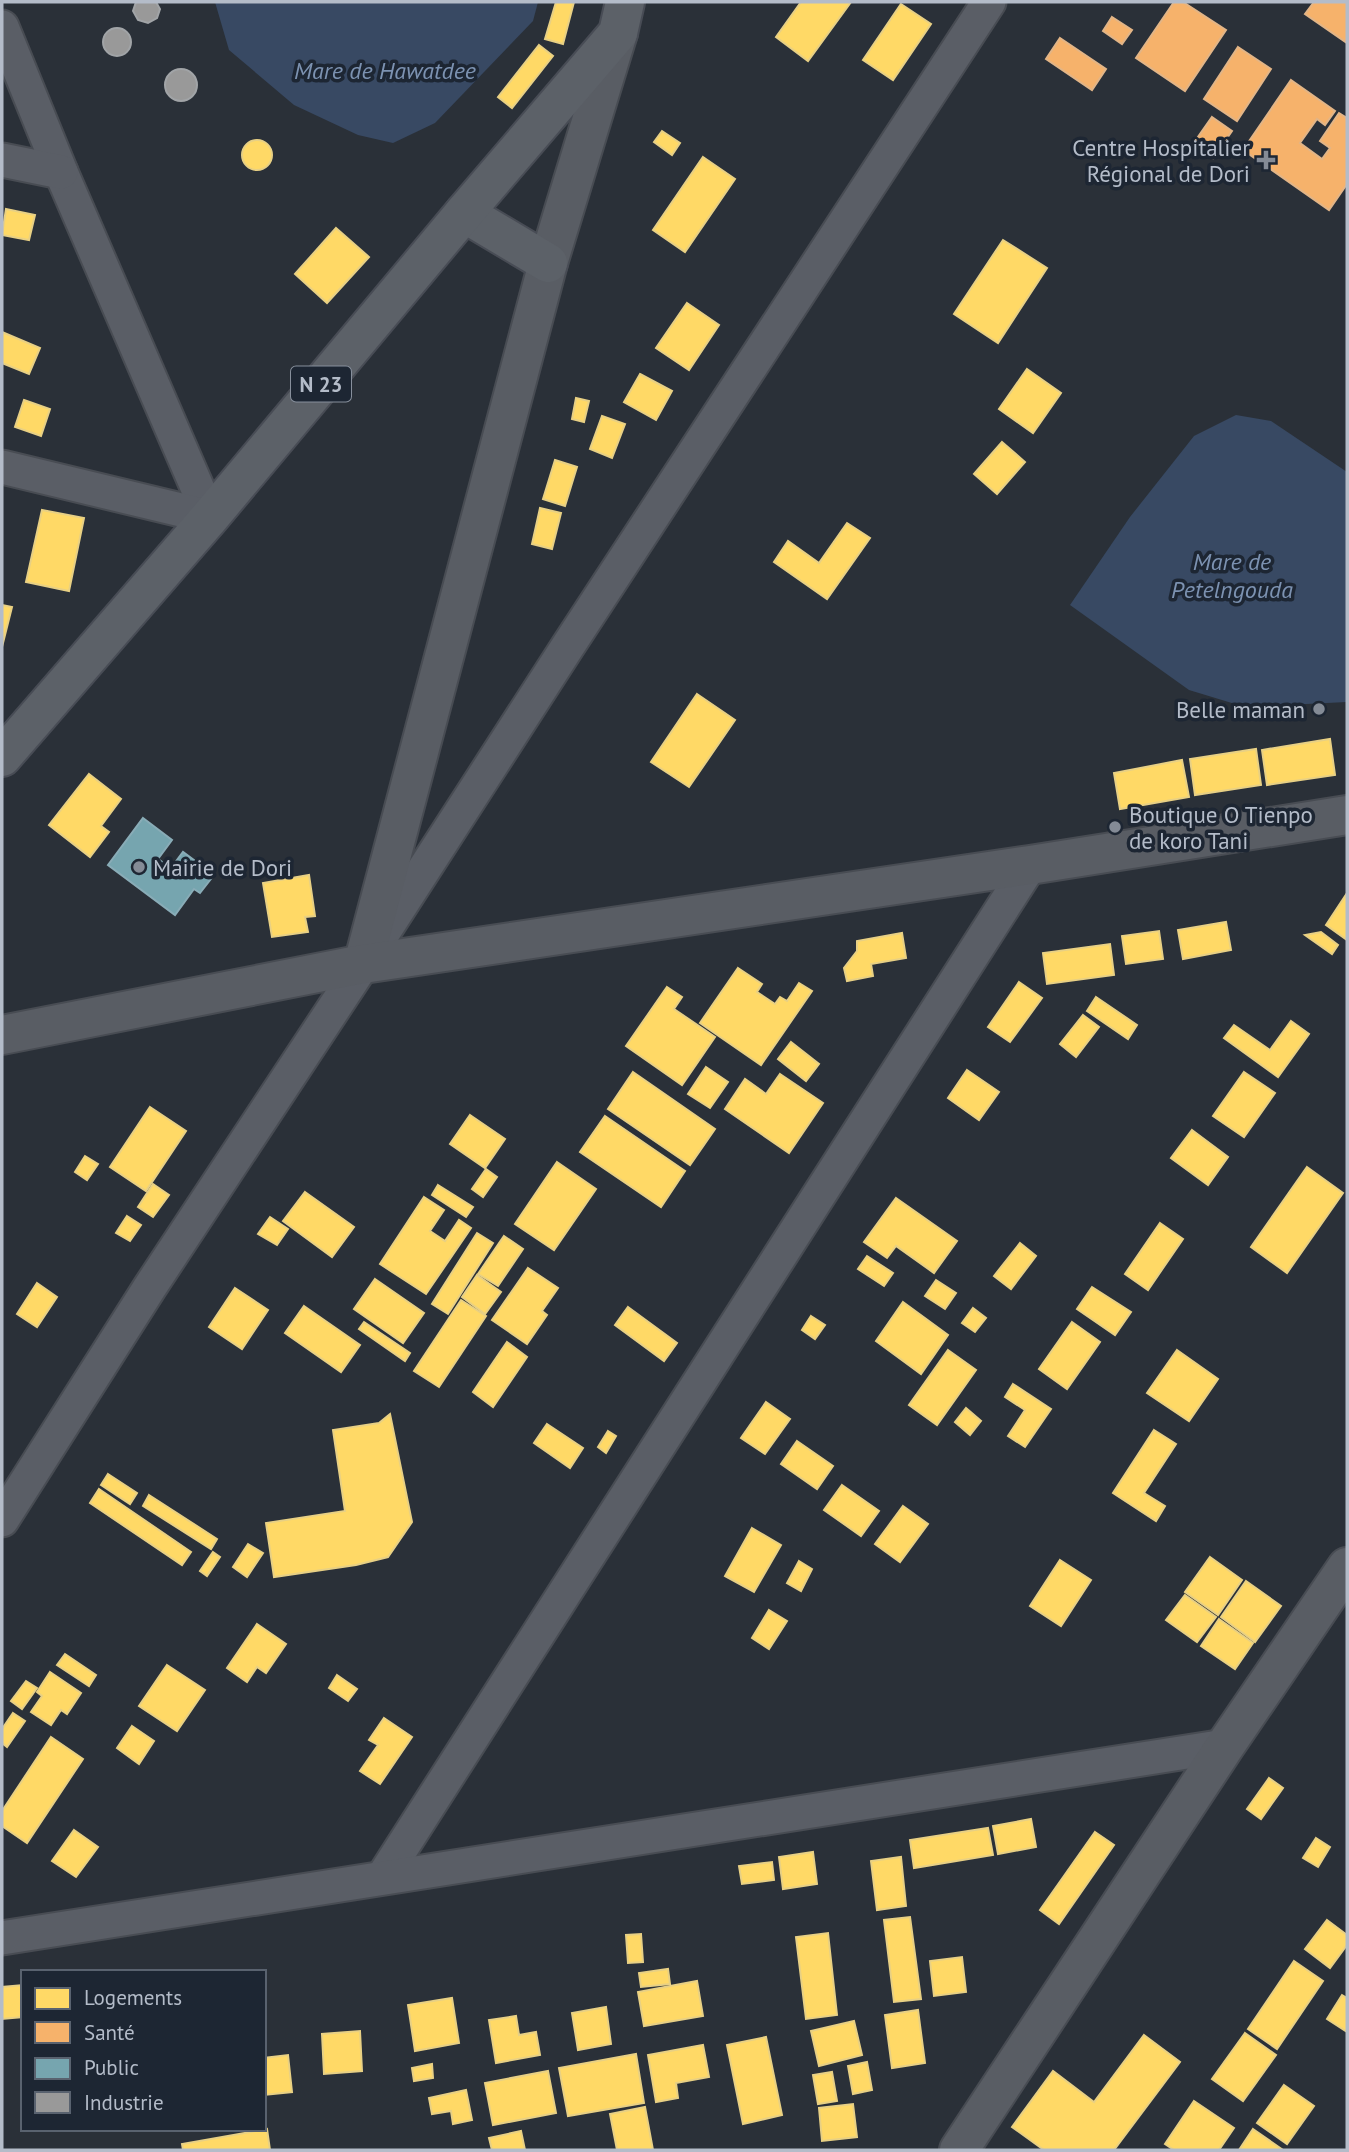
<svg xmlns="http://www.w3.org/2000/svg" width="1349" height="2152" viewBox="0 0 1349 2152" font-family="'PT Sans',sans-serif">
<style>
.water{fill:#384963}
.homes{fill:#ffd966;stroke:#e8d084;stroke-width:2}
.health{fill:#f6b26b;stroke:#e2b587;stroke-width:2}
.public{fill:#76a5af;stroke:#89acb7;stroke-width:2}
.industry{fill:#999;stroke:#a1a4a7;stroke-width:2}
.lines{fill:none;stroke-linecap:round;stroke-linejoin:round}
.street-casing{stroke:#484c53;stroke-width:37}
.secondary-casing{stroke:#484c53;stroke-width:42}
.primary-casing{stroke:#484c55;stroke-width:42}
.street{stroke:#5a5e66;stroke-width:33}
.secondary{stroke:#595d64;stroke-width:38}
.primary{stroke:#5c6168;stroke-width:38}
.poi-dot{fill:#848b96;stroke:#1d2633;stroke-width:2.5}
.labels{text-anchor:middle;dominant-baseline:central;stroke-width:7;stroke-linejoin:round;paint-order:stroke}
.shield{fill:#1d2633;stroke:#878f9c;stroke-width:2}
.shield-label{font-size:21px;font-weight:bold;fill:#b4bcc9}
.poi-label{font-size:23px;fill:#b4bcc9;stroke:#1d2633;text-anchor:end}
.water-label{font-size:24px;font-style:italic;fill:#7c92b1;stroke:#1d2633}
</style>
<rect width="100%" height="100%" fill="#2a3038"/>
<g class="water">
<polygon points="215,2 538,2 533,21 435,123 393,143 358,135 294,105 229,50"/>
<polygon points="1236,415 1271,421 1347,472 1347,702 1245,707 1189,690 1070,605 1130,517 1194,436"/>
</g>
<g class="homes">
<polygon points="556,2 574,2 563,44 545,39"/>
<polygon points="801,2 851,2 808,61 776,37"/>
<polygon points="901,4 931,24 893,80 863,60"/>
<polygon points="539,45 553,56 512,108 498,97"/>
<polygon points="662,131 680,143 672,155 654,142"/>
<circle cx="257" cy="155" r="15"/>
<polygon points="703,157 735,179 685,252 653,230"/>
<polygon points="6,209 35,215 29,240 2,235"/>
<polygon points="336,228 369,257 327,303 295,274"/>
<polygon points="1003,240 1047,268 998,343 954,314"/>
<polygon points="687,303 719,325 689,370 656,348"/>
<polygon points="2,332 40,348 29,374 2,363"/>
<polygon points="1027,369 1061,393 1033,433 999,409"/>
<polygon points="640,374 672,391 656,420 624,402"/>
<polygon points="576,398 589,401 584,422 572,419"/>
<polygon points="24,400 50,409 41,436 15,427"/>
<polygon points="602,416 625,424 612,458 590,449"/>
<polygon points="1002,442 1025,462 997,494 974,474"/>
<polygon points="555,460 577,467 565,506 543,499"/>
<polygon points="540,508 561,513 552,549 532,544"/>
<polygon points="42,510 84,518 69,591 26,582"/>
<polygon points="847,523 870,538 827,599 774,562 788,541 819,563"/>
<polygon points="2,605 12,607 2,647"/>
<polygon points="697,694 735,720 689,787 651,762"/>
<polygon points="1330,739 1335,775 1267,785 1262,750"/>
<polygon points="1256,749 1261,785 1195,795 1190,759"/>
<polygon points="1182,760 1189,797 1120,809 1114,773"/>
<polygon points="89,774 121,799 101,826 109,832 90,857 49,825"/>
<polygon points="309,875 315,916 305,917 308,932 272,937 263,883"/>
<polygon points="1347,893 1347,940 1326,925"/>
<polygon points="1226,922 1231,950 1183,959 1178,930"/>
<polygon points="1159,931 1163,959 1126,964 1122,936"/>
<polygon points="1321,932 1338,945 1332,954 1305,935"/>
<polygon points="902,933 906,958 871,964 873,976 847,981 844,968 857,951 857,941"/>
<polygon points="1110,944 1114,975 1047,984 1043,953"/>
<polygon points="738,968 762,984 757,992 775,1004 780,997 787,1001 799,983 812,991 761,1065 700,1023"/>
<polygon points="1019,982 1042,998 1010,1042 988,1027"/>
<polygon points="667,987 682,997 674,1009 715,1037 682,1085 626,1046"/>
<polygon points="1096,997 1137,1025 1128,1039 1087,1011"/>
<polygon points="1083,1015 1099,1027 1076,1057 1060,1044"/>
<polygon points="1291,1021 1309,1034 1278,1077 1224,1038 1234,1025 1270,1050"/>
<polygon points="791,1042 819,1064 806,1081 778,1059"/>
<polygon points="706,1067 728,1082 710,1108 688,1094"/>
<polygon points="967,1070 999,1092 979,1120 948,1098"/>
<polygon points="633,1072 715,1129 690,1165 608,1109"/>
<polygon points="1244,1072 1275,1093 1244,1137 1213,1116"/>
<polygon points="780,1074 823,1103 789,1153 725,1109 745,1079 766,1094"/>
<polygon points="150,1107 186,1131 146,1191 110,1167"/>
<polygon points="470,1115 505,1139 485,1168 450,1144"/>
<polygon points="605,1116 685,1171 661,1207 580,1152"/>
<polygon points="1192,1130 1228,1157 1208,1185 1171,1158"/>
<polygon points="85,1156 98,1164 87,1180 75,1172"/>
<polygon points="557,1162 596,1189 554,1250 515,1224"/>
<polygon points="1307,1167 1343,1193 1287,1273 1251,1247"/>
<polygon points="486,1169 497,1177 483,1197 472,1189"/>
<polygon points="153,1184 169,1195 153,1217 138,1207"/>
<polygon points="438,1185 473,1207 466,1217 432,1195"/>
<polygon points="305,1192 354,1227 332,1257 283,1221"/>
<polygon points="424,1197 444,1210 430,1231 445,1241 459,1220 471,1228 426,1294 380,1264"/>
<polygon points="896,1198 957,1241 934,1273 896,1246 887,1258 864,1242"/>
<polygon points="127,1216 141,1225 130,1241 116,1233"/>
<polygon points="270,1217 288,1229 277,1245 258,1234"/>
<polygon points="1160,1223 1183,1239 1148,1290 1125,1274"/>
<polygon points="477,1233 493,1243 448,1314 432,1304"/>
<polygon points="504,1236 523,1249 498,1286 478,1274"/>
<polygon points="1020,1243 1036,1256 1011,1289 994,1276"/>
<polygon points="867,1256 893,1273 884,1286 858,1269"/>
<polygon points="528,1268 558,1288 542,1311 547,1315 527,1344 492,1320"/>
<polygon points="477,1275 501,1292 485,1314 462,1297"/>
<polygon points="375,1279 424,1313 403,1343 354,1309"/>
<polygon points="936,1280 956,1293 945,1309 925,1296"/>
<polygon points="37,1283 57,1297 37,1327 17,1314"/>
<polygon points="1092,1287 1131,1312 1115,1335 1077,1309"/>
<polygon points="235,1288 268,1310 242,1349 209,1327"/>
<polygon points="461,1300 486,1316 439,1387 414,1371"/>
<polygon points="903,1302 948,1335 921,1374 876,1341"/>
<polygon points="304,1306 360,1345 341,1372 285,1333"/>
<polygon points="628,1307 677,1343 664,1361 615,1325"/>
<polygon points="973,1308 986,1318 975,1332 962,1323"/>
<polygon points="811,1316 825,1325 815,1339 802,1330"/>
<polygon points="364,1322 410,1353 405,1361 359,1329"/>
<polygon points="1072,1322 1100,1342 1067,1389 1039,1369"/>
<polygon points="507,1342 527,1357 493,1407 473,1392"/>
<polygon points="948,1350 976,1370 937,1425 909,1405"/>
<polygon points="1177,1350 1218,1379 1189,1421 1147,1393"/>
<polygon points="1013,1384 1051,1409 1025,1447 1008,1436 1025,1410 1005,1397"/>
<polygon points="766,1402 790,1419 765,1454 741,1438"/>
<polygon points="966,1408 981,1421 970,1435 955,1422"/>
<polygon points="390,1414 412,1522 388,1557 356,1565 274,1577 266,1523 345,1511 333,1430 379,1423"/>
<polygon points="547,1424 583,1448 570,1468 534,1443"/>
<polygon points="1154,1430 1176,1444 1144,1493 1165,1506 1156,1521 1113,1493"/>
<polygon points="608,1431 616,1436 606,1453 598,1447"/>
<polygon points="797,1441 833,1466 817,1489 781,1464"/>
<polygon points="108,1474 137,1493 130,1504 101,1485"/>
<polygon points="842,1485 879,1511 861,1536 824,1510"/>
<polygon points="99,1489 191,1552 182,1565 90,1503"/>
<polygon points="149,1495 217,1539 211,1549 143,1506"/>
<polygon points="903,1506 928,1524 900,1562 875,1544"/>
<polygon points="752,1528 781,1545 754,1592 725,1576"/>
<polygon points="248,1544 263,1553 247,1577 233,1567"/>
<polygon points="213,1552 220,1557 207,1576 200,1571"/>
<polygon points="1210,1557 1242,1580 1218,1615 1185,1592"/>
<polygon points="1060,1560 1091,1580 1061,1626 1030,1606"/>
<polygon points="799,1561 812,1569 801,1591 787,1583"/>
<polygon points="1246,1581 1281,1606 1255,1642 1221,1617"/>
<polygon points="1185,1595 1216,1617 1197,1642 1166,1620"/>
<polygon points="769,1610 787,1621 769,1649 752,1638"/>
<polygon points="1219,1619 1253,1643 1235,1669 1201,1646"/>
<polygon points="257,1624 286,1644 266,1673 257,1667 247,1682 227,1668"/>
<polygon points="65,1654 96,1675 89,1686 57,1665"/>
<polygon points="167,1665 205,1690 177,1731 139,1706"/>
<polygon points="50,1672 81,1693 67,1714 61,1710 51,1725 31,1712 42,1696 37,1692"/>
<polygon points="337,1675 357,1689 348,1701 329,1688"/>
<polygon points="26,1681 37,1688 22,1709 11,1701"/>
<polygon points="13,1713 25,1721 7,1747 2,1743 2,1729"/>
<polygon points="384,1718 412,1737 380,1784 360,1771 378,1745 369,1740"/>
<polygon points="132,1726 154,1741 139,1764 117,1748"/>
<polygon points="51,1737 83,1759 27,1843 2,1826 2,1811"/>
<polygon points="1269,1778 1283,1788 1261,1819 1247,1809"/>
<polygon points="1031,1819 1036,1847 998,1854 993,1826"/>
<polygon points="988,1828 993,1855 914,1868 910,1840"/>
<polygon points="74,1830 98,1847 76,1877 52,1861"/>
<polygon points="1095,1832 1114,1845 1059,1924 1040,1910"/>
<polygon points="1316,1838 1330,1847 1318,1867 1303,1858"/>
<polygon points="813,1852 817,1884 783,1889 779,1857"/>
<polygon points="901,1857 906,1906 877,1910 871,1861"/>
<polygon points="772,1862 774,1880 742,1884 739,1866"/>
<polygon points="910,1917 921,1999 894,2002 884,1920"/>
<polygon points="1327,1920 1347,1935 1347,1945 1330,1968 1305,1949"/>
<polygon points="828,1933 837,2015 806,2019 796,1937"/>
<polygon points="641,1934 643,1962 628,1963 626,1935"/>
<polygon points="962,1957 966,1992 934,1996 930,1961"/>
<polygon points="1294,1961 1323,1981 1277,2049 1248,2029"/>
<polygon points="668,1969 670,1984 641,1987 639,1973"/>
<polygon points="697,1981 703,2016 644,2026 638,1992"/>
<polygon points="23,1985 23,2017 2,2019 2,1987"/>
<polygon points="1342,1995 1347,1998 1347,2032 1327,2019"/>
<polygon points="452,1998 459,2043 415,2051 408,2005"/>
<polygon points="606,2007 611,2044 578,2050 572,2013"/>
<polygon points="918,2010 925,2063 892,2068 885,2015"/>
<polygon points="516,2016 519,2035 536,2032 540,2055 496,2063 489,2020"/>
<polygon points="854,2021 862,2055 819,2066 811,2031"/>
<polygon points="360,2031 362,2071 324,2074 322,2034"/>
<polygon points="1245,2033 1276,2055 1243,2101 1212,2079"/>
<polygon points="1144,2035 1180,2062 1114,2150 1044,2150 1012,2127 1053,2071 1094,2102"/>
<polygon points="766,2037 782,2115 743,2124 727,2045"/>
<polygon points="703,2045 709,2077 676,2083 678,2098 656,2102 648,2055"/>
<polygon points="636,2054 644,2103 568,2116 559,2068"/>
<polygon points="288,2055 292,2092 264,2095 264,2058"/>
<polygon points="867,2062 872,2090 853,2094 848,2066"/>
<polygon points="432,2064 433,2078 414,2081 412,2068"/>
<polygon points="548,2071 556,2113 493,2125 485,2083"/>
<polygon points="832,2072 837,2101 818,2104 813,2075"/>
<polygon points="1284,2085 1314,2106 1287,2144 1257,2123"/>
<polygon points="466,2090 472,2120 453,2124 451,2111 432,2114 429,2098"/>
<polygon points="1194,2101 1234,2128 1219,2150 1174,2150 1165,2144"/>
<polygon points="853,2104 857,2137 822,2141 819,2108"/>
<polygon points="645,2107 653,2150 617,2150 610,2114"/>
<polygon points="267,2129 270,2150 183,2150 182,2144"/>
<polygon points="1253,2129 1283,2150 1239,2150"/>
<polygon points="521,2131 525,2150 492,2150 489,2138"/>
</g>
<g class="health">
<polygon points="1174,2 1183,2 1226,30 1185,91 1136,58"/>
<polygon points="1314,2 1347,2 1347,43 1305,14"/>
<polygon points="1112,17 1132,30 1122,44 1103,31"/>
<polygon points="1060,38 1106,69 1092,90 1046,59"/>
<polygon points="1238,47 1271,69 1237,121 1204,99"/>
<polygon points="1291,80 1335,111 1325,125 1317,119 1300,143 1322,159 1330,148 1320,141 1339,113 1347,118 1347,184 1329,210 1243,150"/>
<polygon points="1212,117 1232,131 1213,158 1193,144"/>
</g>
<polygon class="public" points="143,818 172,840 158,859 171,868 183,852 214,875 200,893 194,889 175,915 108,865"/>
<g class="industry">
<polygon points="136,2 156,2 160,9 157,18 148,23 138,20 133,11"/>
<circle cx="117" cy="42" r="14"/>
<circle cx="181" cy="85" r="16"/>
</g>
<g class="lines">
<g class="street-casing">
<g id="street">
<polyline points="2,27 61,172 210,517"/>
<polyline points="2,160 61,172"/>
<polyline points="2,467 210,517"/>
<polyline points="2,1520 150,1287 363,964 568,646 989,2"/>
<polyline points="383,1877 1030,865"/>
<polyline points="2,1938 1225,1746"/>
</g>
</g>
<g class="secondary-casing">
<g id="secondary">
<polyline points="363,964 548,263 618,33"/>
<polyline points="2,1035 363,964 1030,865 1347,815"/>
<polyline points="959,2150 1225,1746 1347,1567"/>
</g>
</g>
<g class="primary-casing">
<g id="primary">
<polyline points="464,213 548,263"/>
<polyline points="2,757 210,517 464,213 618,33 625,2"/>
</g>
</g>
<use href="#street" class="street"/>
<use href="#secondary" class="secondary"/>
<use href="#primary" class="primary"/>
</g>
<g class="poi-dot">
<path d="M1262.5 149.5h7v7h7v7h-7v7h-7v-7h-7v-7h7z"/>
<circle cx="1319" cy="709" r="7"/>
<circle cx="1115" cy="827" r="7"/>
<circle cx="139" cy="867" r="7"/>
</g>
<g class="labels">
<rect class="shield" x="291" y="366.5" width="60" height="35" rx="5"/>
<g class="shield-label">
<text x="321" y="384">N 23</text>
</g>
<g class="poi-label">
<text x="1250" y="147">Centre Hospitalier<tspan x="1250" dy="26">Régional de Dori</tspan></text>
<text x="1305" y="709">Belle maman</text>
<text x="1129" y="814" text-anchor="start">Boutique O Tienpo<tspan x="1129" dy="26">de koro Tani</tspan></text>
<text x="153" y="867" text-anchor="start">Mairie de Dori</text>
</g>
<g class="water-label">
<text x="385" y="70">Mare de Hawatdee</text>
<text x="1232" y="561">Mare de<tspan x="1232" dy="28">Petelngouda</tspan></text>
</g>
</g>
<rect width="1349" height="2152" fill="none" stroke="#b4bcc9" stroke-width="7"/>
<rect x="21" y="1970" width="245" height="161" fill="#1d2633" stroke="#59626f" stroke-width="2"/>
<rect x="35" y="1988" width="35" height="21" fill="#ffd966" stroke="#59626f" stroke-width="2"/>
<text x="84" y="2005" font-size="21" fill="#b4bcc9">Logements</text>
<rect x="35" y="2022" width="35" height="21" fill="#f6b26b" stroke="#59626f" stroke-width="2"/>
<text x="84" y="2040" font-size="21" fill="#b4bcc9">Santé</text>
<rect x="35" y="2058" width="35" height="21" fill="#76a5af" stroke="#59626f" stroke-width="2"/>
<text x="84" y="2075" font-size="21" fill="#b4bcc9">Public</text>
<rect x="35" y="2092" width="35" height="21" fill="#999999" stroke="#59626f" stroke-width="2"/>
<text x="84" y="2110" font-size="21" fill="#b4bcc9">Industrie</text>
</svg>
